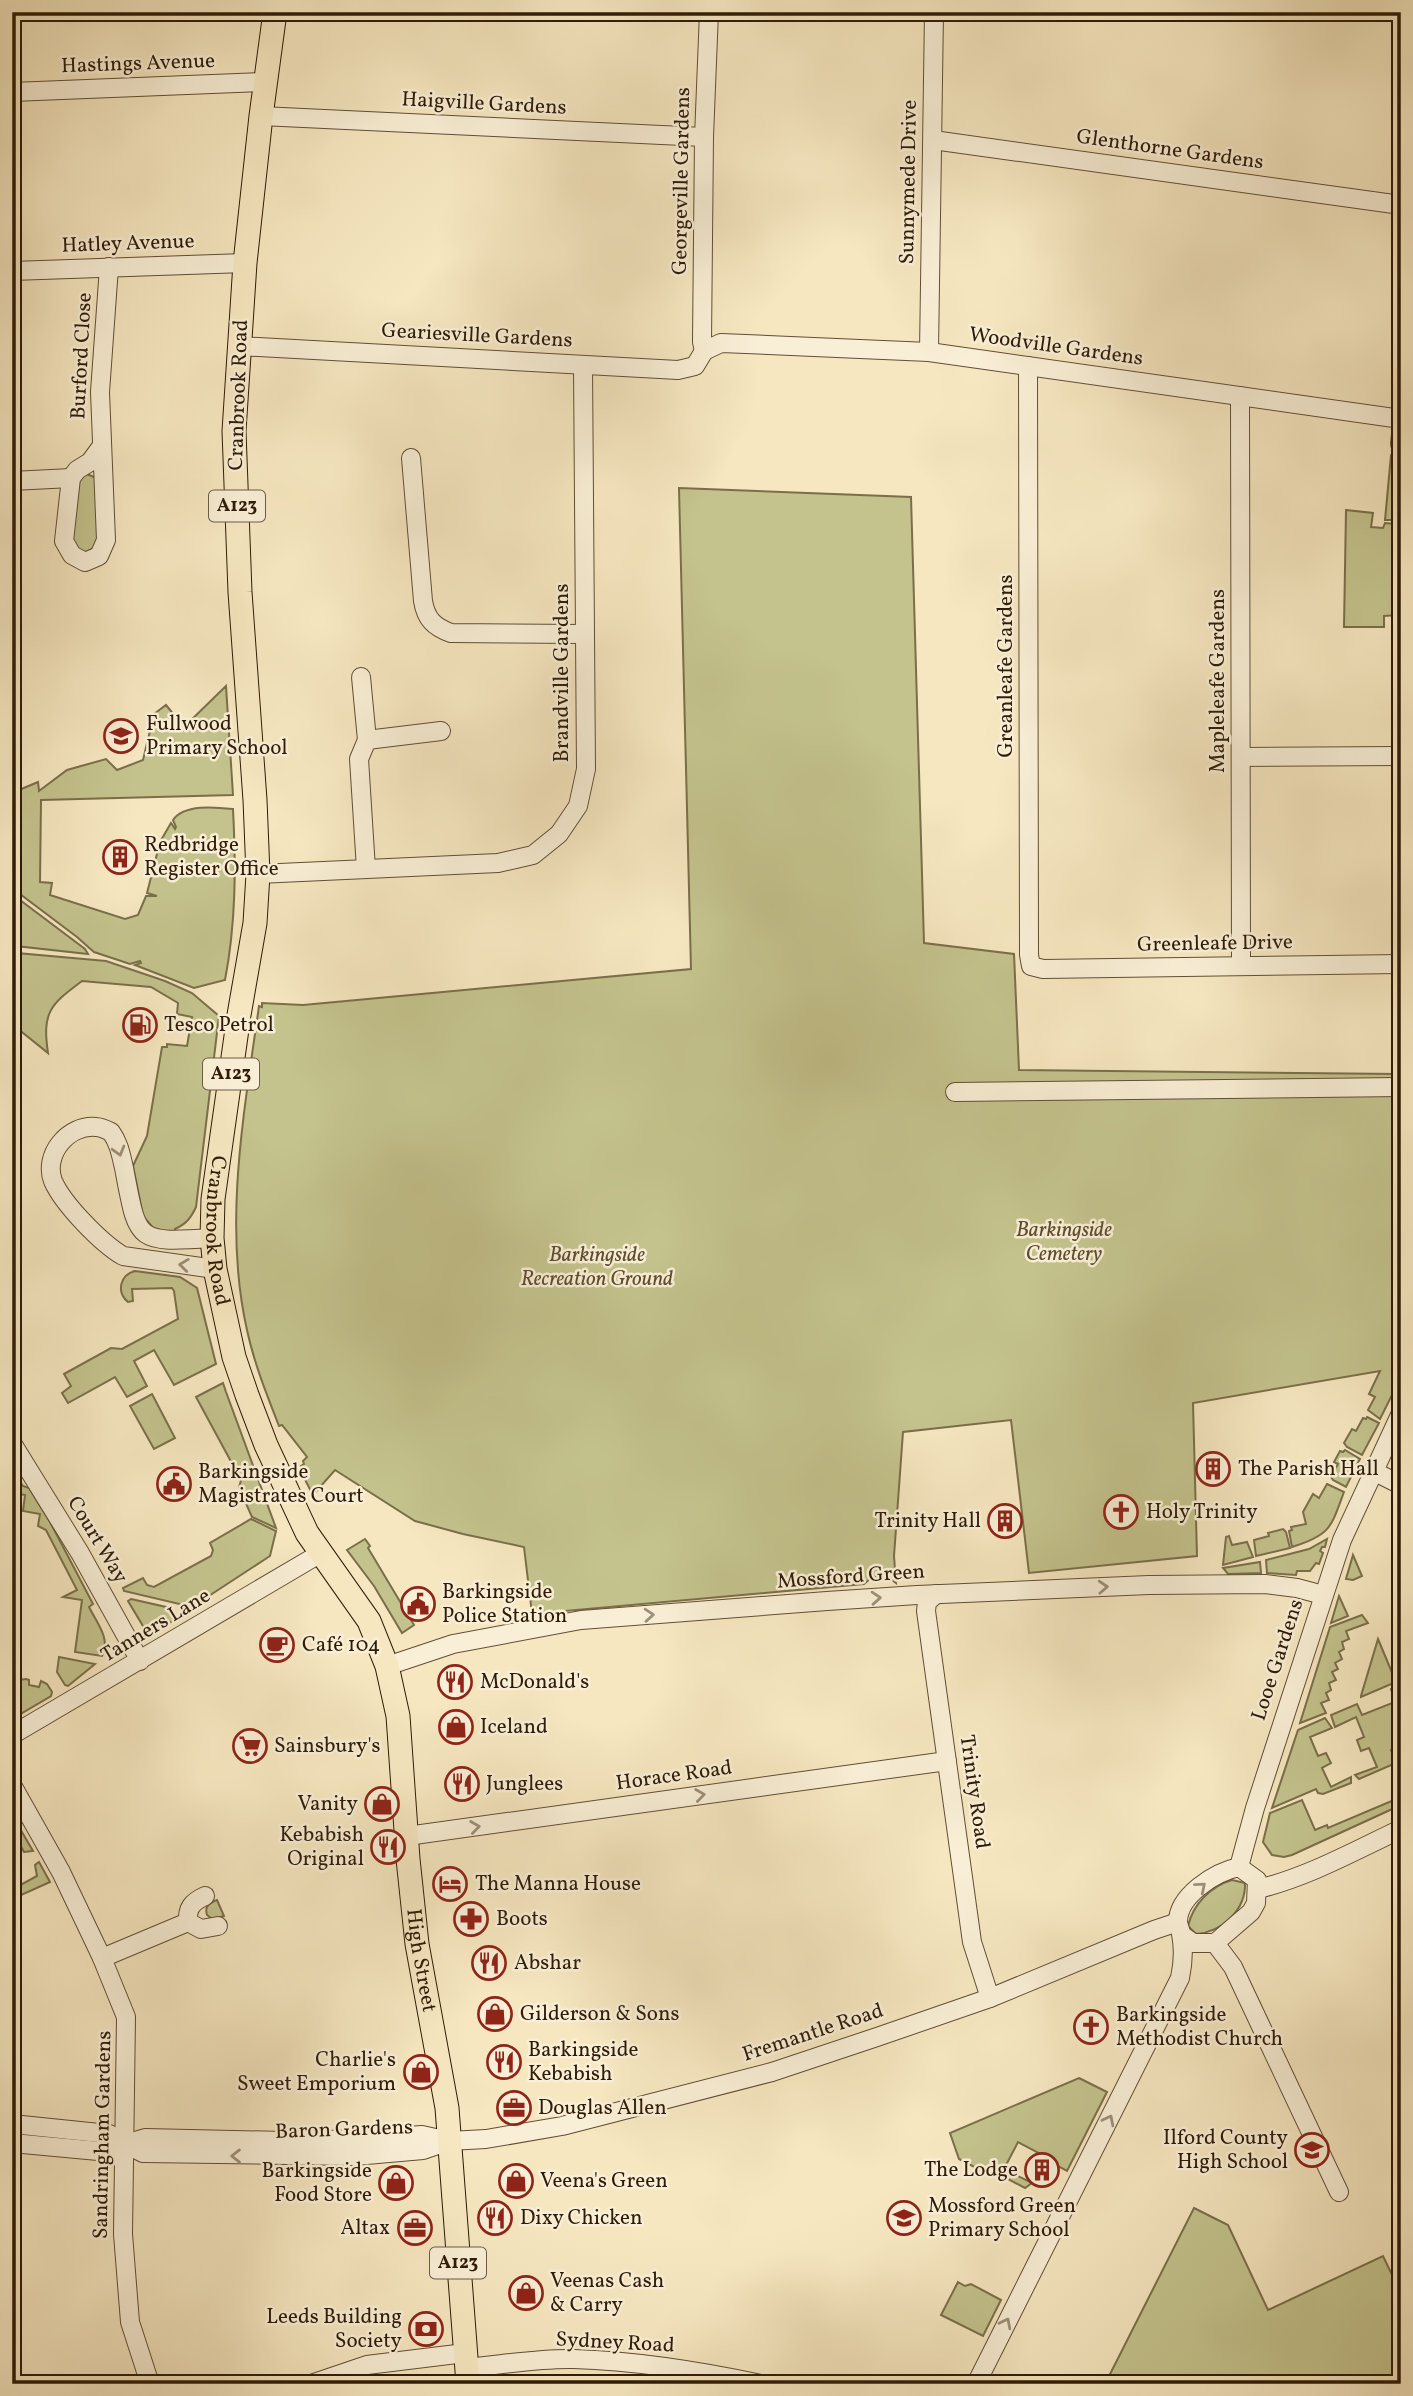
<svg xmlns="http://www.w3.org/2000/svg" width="1413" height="2396" viewBox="0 0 1413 2396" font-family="Vollkorn,serif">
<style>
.green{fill:#c4c38d;stroke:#7a6f4a;stroke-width:2}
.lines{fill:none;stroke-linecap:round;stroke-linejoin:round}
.minor-casing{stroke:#614e36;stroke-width:20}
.major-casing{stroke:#2f1b08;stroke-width:25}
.minor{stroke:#f9efd6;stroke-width:18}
.major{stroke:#f6e7c0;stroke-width:23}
.oneway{stroke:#9e9079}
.labels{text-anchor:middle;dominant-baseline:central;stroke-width:5;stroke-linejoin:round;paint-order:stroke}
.shield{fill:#f9efd6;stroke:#6c5b46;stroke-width:2}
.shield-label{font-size:19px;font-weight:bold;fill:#2f1b08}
.street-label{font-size:21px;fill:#2f1b08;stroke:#f9efd6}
.poi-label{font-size:21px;fill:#2f1b08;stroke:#f9efd6;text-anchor:start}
.park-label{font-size:21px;font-style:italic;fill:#5c4d30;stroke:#f9efd6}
</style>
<rect width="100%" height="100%" fill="#f6e7c0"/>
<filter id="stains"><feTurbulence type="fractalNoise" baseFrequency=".00286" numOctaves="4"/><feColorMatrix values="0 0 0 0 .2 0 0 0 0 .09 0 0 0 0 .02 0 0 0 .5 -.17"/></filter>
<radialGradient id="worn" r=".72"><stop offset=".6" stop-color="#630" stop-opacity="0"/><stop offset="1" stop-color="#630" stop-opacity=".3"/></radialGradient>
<g class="green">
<polygon points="1399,453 1401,462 1401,520 1385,520 1391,455"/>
<polygon points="87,474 94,477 98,482 98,546 83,554 71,543 77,482 81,476"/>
<path d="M 679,488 L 911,497 L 924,943 L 1014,954 L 1019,1070 L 1401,1074 L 1401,1377 L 1380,1419 L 1368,1410 L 1375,1397 L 1369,1394 L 1380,1371 L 1193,1403 L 1197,1556 L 1029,1573 L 1011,1420 L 903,1432 L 894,1556 L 896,1583 L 887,1576 L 872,1577 L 864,1584 L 532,1614 L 524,1547 L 463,1534 L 415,1521 L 335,1470 L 313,1495 L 301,1472 L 304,1470 L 301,1466 L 304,1464 L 303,1461 L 307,1457 L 282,1425 L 279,1426 C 267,1395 254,1363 247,1330 C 223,1224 244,1113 259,1006 L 262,1007 L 262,1003 L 303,1005 L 691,969 Z"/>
<polygon points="1346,510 1373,513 1371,527 1383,528 1385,523 1395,524 1401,553 1401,627 1398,627 1398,615 1384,616 1384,627 1344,627"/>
<path d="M 226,686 L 233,795 L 41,800 L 40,882 L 52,883 L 50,895 L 125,919 L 138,915 L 146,896 L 157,896 L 147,893 L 160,842 L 171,823 L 175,829 L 176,827 L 173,820 C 184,804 215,807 233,809 C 236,867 236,923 225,980 L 194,988 L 135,965 L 141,963 L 140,961 L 130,964 L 94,952 L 77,937 L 12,888 L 12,793 L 38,782 L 39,791 L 67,770 L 106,759 L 117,770 L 143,760 L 154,714 L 166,705 L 184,727 Z"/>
<path d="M 12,894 L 85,949 L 88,954 L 15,946 L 17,953 L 106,961 L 165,981 L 192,993 L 219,1016 L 196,1207 C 191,1218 186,1224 175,1229 L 175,1233 L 154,1229 L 143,1216 L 133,1166 L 147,1136 L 162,1047 L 167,1047 L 167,1044 L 187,1046 L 192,1017 L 177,1014 L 178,1003 L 151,987 L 82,981 C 50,1005 42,1012 48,1053 L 12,1024 Z"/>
<path d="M 135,1271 L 180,1277 L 197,1288 L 216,1364 L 174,1385 L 154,1350 L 134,1361 L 147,1386 L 127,1397 L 115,1377 L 68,1403 L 62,1393 L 71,1386 L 64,1374 L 111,1348 L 122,1349 L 178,1319 L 174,1291 L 172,1288 L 132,1289 L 133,1301 L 128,1302 C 116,1292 120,1275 135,1271 Z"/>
<polygon points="223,1383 226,1392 276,1528 252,1517 239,1488 241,1480 196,1397"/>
<polygon points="152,1394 175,1438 154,1449 130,1406"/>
<polygon points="1367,1417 1379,1423 1362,1455 1347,1447 1344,1443 1352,1429 1356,1431 1363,1418 1366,1419"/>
<polygon points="1345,1450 1360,1459 1346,1487 1333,1480 1331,1477 1338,1464 1334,1462 1340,1451 1343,1452"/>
<path d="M 12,1475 L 17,1477 L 23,1486 L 29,1488 L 50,1522 L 93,1604 L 89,1607 C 97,1623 111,1639 102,1656 L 75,1652 L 82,1600 L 63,1597 L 77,1590 L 46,1530 L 38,1526 L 40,1514 L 23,1511 L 25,1495 L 14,1493 L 16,1481 L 12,1480 Z"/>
<path d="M 1327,1484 L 1344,1492 C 1331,1527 1331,1535 1292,1547 L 1289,1531 L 1292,1530 L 1291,1527 L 1306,1524 L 1303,1512 L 1313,1494 L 1319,1498 Z"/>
<polygon points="251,1519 276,1531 270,1556 192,1607 124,1591 123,1588 143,1578 147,1585 154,1587 211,1556 213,1550 210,1543"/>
<polygon points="1283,1529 1286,1532 1290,1548 1256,1556 1254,1540 1269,1536 1268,1533"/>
<polygon points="1229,1536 1232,1545 1247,1542 1253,1557 1223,1565 1226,1537"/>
<polygon points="365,1539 370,1546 368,1548 414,1625 402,1633 374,1586 347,1550"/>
<polygon points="1327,1539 1325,1547 1322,1547 1320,1551 1323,1553 1319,1564 1316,1563 1310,1571 1297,1571 1296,1575 1267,1573 1266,1560 1309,1549"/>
<polygon points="1353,1555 1362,1576 1353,1580 1346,1579"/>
<polygon points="1260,1562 1261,1573 1228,1574 1223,1568"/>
<polygon points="1339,1596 1348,1616 1331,1623"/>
<polygon points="131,1599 166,1607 174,1620 155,1632 146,1631 128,1601"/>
<polygon points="1362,1615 1368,1623 1346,1631 1349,1639 1342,1642 1344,1649 1339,1652 1342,1659 1335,1663 1338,1669 1332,1672 1336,1680 1329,1683 1331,1690 1326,1693 1329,1700 1321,1703 1326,1713 1300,1723 1330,1627"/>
<polygon points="1378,1639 1396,1682 1361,1697 1361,1696"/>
<polygon points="59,1657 95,1664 68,1686 65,1685 57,1672"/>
<path d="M 26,1679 L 29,1680 L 29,1685 L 39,1687 L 41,1681 L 47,1684 L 52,1692 L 51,1696 L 12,1719 L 12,1708 L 14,1708 L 16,1698 L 12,1697 C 12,1687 15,1680 26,1679 Z"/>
<polygon points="1401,1685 1401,1746 1391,1750 1396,1763 1359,1779 1355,1775 1377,1767 1369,1748 1361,1751 1357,1740 1364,1737 1356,1717 1335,1727 1331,1715 1357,1704 1362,1715 1395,1702 1391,1689"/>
<polygon points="1325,1718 1332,1728 1310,1737 1318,1756 1326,1753 1331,1763 1322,1768 1331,1787 1351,1777 1351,1783 1323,1794 1318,1793 1316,1789 1272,1808 1298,1730"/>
<polygon points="1401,1797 1401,1805 1292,1855 1284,1857 1272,1855 1263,1842 1270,1813 1302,1800 1315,1830 1327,1825 1328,1828"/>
<polygon points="12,1815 33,1851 24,1852 18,1841 12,1844"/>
<polygon points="39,1862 50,1882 19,1896 15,1888 37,1876 35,1865"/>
<path d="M 1232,1880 L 1245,1883 C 1246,1910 1222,1932 1196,1934 L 1188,1926 C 1193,1904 1211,1886 1232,1880 Z"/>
<path d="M 217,1900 L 224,1916 L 212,1919 L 207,1915 C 204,1906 210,1903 217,1900 Z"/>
<polygon points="1079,2078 1107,2092 1067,2171 1054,2164 1054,2161 1018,2142 1004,2169 1032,2183 1025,2188 995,2172 982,2171 959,2159 950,2133"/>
<polygon points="1194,2208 1228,2225 1268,2310 1383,2256 1395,2281 1401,2283 1401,2384 1105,2384"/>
<polygon points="958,2282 965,2286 971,2284 1001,2300 983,2336 941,2315"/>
</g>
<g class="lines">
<g class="minor-casing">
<g id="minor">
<polyline points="12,92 265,82"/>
<polyline points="261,116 704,137"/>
<polyline points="933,140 1401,205"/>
<polyline points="12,271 245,263"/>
<polyline points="239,346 678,370 695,366 704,351"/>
<polyline points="704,351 721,343 929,352 1401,419"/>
<polyline points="704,351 702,342 704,137 709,12"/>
<polyline points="929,352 934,12"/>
<polyline points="1028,366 1029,955 1031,966 1043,969 1401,964"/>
<polyline points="1240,396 1241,966"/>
<polyline points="1400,444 1401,434"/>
<polyline points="101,447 90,462 77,470 71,478 64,541 72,555 85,562 99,556 106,540 100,392 109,267"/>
<path d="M 411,458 L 423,601 C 426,619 434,627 451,633 L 585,634"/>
<polyline points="12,481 71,478"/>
<polyline points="361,677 367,740"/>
<polyline points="1241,757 1401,756"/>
<polyline points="366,869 359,759 367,740 441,731"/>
<polyline points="258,874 498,863 533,855 559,834 578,806 586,769 583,365"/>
<polyline points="955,1092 1401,1087"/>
<path d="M 212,1238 C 135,1243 138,1242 124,1168 C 121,1155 119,1143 111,1132 C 107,1130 101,1127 96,1127 C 68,1124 43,1155 53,1181 C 63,1204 101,1243 123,1256 L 215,1269"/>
<polyline points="12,1443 80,1553 140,1661"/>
<polyline points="1373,1471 1401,1485"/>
<polyline points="936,1594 927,1602 926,1611 972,1942 990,1998"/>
<polyline points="387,1666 453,1644 581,1620 827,1601 917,1595 1149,1585 1265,1584 1297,1588 1323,1595"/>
<polyline points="12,1735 321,1553"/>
<polyline points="12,1785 61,1872 102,1958 126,2017 123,2234 130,2322 150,2384"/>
<polyline points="407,1836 947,1761"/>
<polyline points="1239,1867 1255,1808 1342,1540 1401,1413"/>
<path d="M 1258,1889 C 1308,1877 1354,1851 1401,1829"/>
<path d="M 188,1922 C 187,1908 192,1902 205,1896"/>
<polyline points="1215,1943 1233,1967 1339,2192"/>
<polyline points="102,1958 188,1922 201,1929 218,1926"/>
<polyline points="12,2124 109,2134 125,2144 145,2138 283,2141 364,2139 422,2135 449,2141"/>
<polyline points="12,2143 109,2152 125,2144 143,2153 355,2156 423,2150 449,2141 486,2139 562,2126 772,2072 877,2037 990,1998 1154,1930 1178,1922"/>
<path d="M 466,2368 C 501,2365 538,2358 574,2359 C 637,2361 700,2371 761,2384"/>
<polyline points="311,2384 367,2365 465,2353"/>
<path d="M 976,2384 L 1180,1978 C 1183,1964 1184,1949 1181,1934 C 1181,1930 1179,1927 1178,1923 C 1177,1896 1215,1872 1239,1867 L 1257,1880 L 1256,1903 L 1251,1912 L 1215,1943 L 1193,1943 L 1182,1935"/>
</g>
</g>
<g class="major-casing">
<g id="major">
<path id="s1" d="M 275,12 L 261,116 L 245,263 L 234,431 L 240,592 L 255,800 L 258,874 L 255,923 L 239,1015 L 213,1199 L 212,1238 L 215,1269 L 234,1357 L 247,1395 L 266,1445 L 307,1533 L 369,1621 L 387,1666 L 398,1716 L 408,1859 L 417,1944 L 447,2108 L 468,2384"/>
</g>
</g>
<use href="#minor" class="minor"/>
<use href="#major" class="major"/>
</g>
<defs><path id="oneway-chevron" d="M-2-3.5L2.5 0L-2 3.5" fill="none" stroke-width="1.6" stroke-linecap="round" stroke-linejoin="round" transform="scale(1.75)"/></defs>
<g class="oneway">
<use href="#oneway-chevron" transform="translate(119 1151) rotate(74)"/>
<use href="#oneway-chevron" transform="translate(184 1265) rotate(-173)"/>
<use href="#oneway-chevron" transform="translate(1103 1587) rotate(-3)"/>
<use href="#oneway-chevron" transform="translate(876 1598) rotate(-4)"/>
<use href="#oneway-chevron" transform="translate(649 1615) rotate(-4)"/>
<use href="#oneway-chevron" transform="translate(700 1795) rotate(-8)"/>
<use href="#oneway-chevron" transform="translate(475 1827) rotate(-8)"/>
<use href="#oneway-chevron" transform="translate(1201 1887) rotate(-40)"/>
<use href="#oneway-chevron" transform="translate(1109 2120) rotate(-63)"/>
<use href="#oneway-chevron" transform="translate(236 2156) rotate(-180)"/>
<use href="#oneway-chevron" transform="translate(1006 2323) rotate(-63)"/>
</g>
<defs>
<g id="school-ring" transform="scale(1.75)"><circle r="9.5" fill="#f9efd6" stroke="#8f2418" stroke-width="1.5"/><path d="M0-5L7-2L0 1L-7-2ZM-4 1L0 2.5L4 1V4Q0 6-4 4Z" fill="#8f2418"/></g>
<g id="building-ring" transform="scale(1.75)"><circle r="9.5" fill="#f9efd6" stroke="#8f2418" stroke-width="1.5"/><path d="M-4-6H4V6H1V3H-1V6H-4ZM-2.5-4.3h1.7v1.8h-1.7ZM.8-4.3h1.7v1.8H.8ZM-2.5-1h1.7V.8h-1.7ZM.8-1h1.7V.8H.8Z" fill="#8f2418"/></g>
<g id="fuel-ring" transform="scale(1.75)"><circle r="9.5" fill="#f9efd6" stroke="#8f2418" stroke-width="1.5"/><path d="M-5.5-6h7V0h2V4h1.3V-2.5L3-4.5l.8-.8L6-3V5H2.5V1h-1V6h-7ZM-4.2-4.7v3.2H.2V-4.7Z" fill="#8f2418"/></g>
<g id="civic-ring" transform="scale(1.75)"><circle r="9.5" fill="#f9efd6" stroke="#8f2418" stroke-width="1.5"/><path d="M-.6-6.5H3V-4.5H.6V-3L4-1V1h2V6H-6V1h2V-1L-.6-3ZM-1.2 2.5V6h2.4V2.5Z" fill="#8f2418"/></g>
<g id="church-ring" transform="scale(1.75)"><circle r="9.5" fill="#f9efd6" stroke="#8f2418" stroke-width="1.5"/><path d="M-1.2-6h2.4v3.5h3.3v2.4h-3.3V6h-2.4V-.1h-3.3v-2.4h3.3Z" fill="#8f2418"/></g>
<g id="cafe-ring" transform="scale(1.75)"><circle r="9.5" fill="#f9efd6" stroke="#8f2418" stroke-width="1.5"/><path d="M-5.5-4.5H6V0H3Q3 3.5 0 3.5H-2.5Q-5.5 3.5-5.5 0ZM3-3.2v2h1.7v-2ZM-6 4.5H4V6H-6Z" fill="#8f2418"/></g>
<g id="restaurant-ring" transform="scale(1.75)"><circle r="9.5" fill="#f9efd6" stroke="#8f2418" stroke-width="1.5"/><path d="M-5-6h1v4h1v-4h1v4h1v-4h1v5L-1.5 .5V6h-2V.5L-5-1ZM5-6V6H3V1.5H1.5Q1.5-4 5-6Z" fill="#8f2418"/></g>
<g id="shop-ring" transform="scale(1.75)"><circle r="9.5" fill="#f9efd6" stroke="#8f2418" stroke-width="1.5"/><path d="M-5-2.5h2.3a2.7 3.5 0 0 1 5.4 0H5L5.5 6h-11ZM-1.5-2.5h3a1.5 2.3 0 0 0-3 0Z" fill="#8f2418"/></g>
<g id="supermarket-ring" transform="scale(1.75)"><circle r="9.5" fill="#f9efd6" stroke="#8f2418" stroke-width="1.5"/><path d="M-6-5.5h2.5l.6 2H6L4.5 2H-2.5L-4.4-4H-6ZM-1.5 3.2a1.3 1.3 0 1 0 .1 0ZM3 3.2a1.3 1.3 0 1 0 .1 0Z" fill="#8f2418"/></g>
<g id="hotel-ring" transform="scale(1.75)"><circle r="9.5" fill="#f9efd6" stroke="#8f2418" stroke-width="1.5"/><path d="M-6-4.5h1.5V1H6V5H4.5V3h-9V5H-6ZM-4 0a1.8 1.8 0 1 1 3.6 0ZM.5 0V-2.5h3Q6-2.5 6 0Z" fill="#8f2418"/></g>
<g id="pharmacy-ring" transform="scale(1.75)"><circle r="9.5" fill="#f9efd6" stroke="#8f2418" stroke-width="1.5"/><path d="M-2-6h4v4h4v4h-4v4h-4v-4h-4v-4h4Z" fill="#8f2418"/></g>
<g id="office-ring" transform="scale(1.75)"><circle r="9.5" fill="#f9efd6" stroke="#8f2418" stroke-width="1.5"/><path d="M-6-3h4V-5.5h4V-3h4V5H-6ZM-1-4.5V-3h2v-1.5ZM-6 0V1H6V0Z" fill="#8f2418"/></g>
<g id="bank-ring" transform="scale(1.75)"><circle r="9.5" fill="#f9efd6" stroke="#8f2418" stroke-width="1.5"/><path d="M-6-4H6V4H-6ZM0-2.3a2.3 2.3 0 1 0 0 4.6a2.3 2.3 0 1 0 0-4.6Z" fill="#8f2418"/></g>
</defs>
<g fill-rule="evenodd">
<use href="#school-ring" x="121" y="736"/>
<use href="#building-ring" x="120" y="857"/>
<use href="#fuel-ring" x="140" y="1025"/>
<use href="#building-ring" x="1213" y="1469"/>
<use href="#civic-ring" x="174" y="1484"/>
<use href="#church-ring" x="1121" y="1512"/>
<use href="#building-ring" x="1005" y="1521"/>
<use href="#civic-ring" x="418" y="1604"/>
<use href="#cafe-ring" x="277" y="1645"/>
<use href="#restaurant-ring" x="455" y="1682"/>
<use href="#shop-ring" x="456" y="1727"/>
<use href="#supermarket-ring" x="250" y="1746"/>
<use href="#restaurant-ring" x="462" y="1784"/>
<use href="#shop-ring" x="382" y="1804"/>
<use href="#restaurant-ring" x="388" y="1847"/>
<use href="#hotel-ring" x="450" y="1884"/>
<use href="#pharmacy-ring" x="471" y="1919"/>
<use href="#restaurant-ring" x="489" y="1963"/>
<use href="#shop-ring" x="495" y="2014"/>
<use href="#church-ring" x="1091" y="2027"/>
<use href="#restaurant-ring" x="504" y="2062"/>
<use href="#shop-ring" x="421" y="2072"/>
<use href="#office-ring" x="514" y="2108"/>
<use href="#school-ring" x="1312" y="2150"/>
<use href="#building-ring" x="1042" y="2170"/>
<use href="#shop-ring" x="516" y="2181"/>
<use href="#shop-ring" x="396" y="2183"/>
<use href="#restaurant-ring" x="495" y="2218"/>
<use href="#school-ring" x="904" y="2218"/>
<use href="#office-ring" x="415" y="2228"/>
<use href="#shop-ring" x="526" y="2293"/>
<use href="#bank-ring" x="426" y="2329"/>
</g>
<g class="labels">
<g class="shield">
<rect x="209" y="490.5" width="56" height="31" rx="5"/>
<rect x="203" y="1058.5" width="56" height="31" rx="5"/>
<rect x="430" y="2247.5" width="56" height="31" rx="5"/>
</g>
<g class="shield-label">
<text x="237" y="506">A123</text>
<text x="231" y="1074">A123</text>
<text x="458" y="2263">A123</text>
</g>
<g class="street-label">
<text transform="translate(138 64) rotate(-2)">Hastings Avenue</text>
<text transform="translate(484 104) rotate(3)">Haigville Gardens</text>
<text transform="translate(1170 150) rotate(8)">Glenthorne Gardens</text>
<text transform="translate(682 181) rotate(-89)">Georgeville Gardens</text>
<text transform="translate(909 182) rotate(-89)">Sunnymede Drive</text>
<text transform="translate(128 244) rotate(-2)">Hatley Avenue</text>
<text transform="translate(477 336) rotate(3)">Geariesville Gardens</text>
<text transform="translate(1056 347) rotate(8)">Woodville Gardens</text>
<text transform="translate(82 356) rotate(-87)">Burford Close</text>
<text transform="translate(239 395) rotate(-88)">Cranbrook Road</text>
<text transform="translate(1006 666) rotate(-90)">Greanleafe Gardens</text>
<text transform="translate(562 673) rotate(-90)">Brandville Gardens</text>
<text transform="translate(1218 681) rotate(-90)">Mapleleafe Gardens</text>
<text transform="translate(1215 944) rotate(-1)">Greenleafe Drive</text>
<text stroke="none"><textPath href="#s1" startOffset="1225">Cranbrook Road</textPath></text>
<text transform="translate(97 1540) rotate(59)">Court Way</text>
<text transform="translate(851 1577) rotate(-4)">Mossford Green</text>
<text transform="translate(156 1626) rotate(-31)">Tanners Lane</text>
<text transform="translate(1278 1660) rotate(-72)">Looe Gardens</text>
<text transform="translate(674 1776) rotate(-8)">Horace Road</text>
<text transform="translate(974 1792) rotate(82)">Trinity Road</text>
<text stroke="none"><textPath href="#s1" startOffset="1997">High Street</textPath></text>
<text transform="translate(813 2033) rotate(-18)">Fremantle Road</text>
<text transform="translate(344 2130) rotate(-2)">Baron Gardens</text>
<text transform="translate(103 2135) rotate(-89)">Sandringham Gardens</text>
<text transform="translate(615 2343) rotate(3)">Sydney Road</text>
</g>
<g class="poi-label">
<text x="146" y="724">Fullwood<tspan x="146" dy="24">Primary School</tspan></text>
<text x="144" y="845">Redbridge<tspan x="144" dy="24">Register Office</tspan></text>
<text x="164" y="1025">Tesco Petrol</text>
<text x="1238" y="1469">The Parish Hall</text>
<text x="198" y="1472">Barkingside<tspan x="198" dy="24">Magistrates Court</tspan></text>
<text x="1146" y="1512">Holy Trinity</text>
<text x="981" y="1521" text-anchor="end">Trinity Hall</text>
<text x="442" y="1592">Barkingside<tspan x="442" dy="24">Police Station</tspan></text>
<text x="302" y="1645">Café 104</text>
<text x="480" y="1682">McDonald's</text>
<text x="480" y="1727">Iceland</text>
<text x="274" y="1746">Sainsbury's</text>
<text x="486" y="1784">Junglees</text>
<text x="358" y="1804" text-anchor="end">Vanity</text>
<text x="364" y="1835" text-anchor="end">Kebabish<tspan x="364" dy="24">Original</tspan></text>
<text x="475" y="1884">The Manna House</text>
<text x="496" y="1919">Boots</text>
<text x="514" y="1963">Abshar</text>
<text x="520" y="2014">Gilderson &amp; Sons</text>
<text x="1116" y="2015">Barkingside<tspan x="1116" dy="24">Methodist Church</tspan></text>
<text x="528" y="2050">Barkingside<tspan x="528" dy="24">Kebabish</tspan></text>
<text x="396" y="2060" text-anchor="end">Charlie's<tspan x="396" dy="24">Sweet Emporium</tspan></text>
<text x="538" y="2108">Douglas Allen</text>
<text x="1288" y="2138" text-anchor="end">Ilford County<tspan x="1288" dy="24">High School</tspan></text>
<text x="1018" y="2170" text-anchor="end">The Lodge</text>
<text x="372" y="2171" text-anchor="end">Barkingside<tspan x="372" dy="24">Food Store</tspan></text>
<text x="540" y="2181">Veena's Green</text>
<text x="928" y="2206">Mossford Green<tspan x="928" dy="24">Primary School</tspan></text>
<text x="520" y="2218">Dixy Chicken</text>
<text x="390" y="2228" text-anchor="end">Altax</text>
<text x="550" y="2281">Veenas Cash<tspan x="550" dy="24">&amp; Carry</tspan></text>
<text x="402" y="2317" text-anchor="end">Leeds Building<tspan x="402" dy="24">Society</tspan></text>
</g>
<g class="park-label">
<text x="1064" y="1230">Barkingside<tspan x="1064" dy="24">Cemetery</tspan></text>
<text x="597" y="1255">Barkingside<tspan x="597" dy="24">Recreation Ground</tspan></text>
</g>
</g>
<rect width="1413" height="2396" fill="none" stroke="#f6e7c0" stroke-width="42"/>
<rect x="14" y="14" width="1385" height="2368" fill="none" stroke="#2f1b08" stroke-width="3.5"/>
<rect x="21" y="21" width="1371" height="2354" fill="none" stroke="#2f1b08" stroke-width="2"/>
<rect width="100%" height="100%" filter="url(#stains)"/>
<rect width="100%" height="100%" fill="url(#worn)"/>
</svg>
